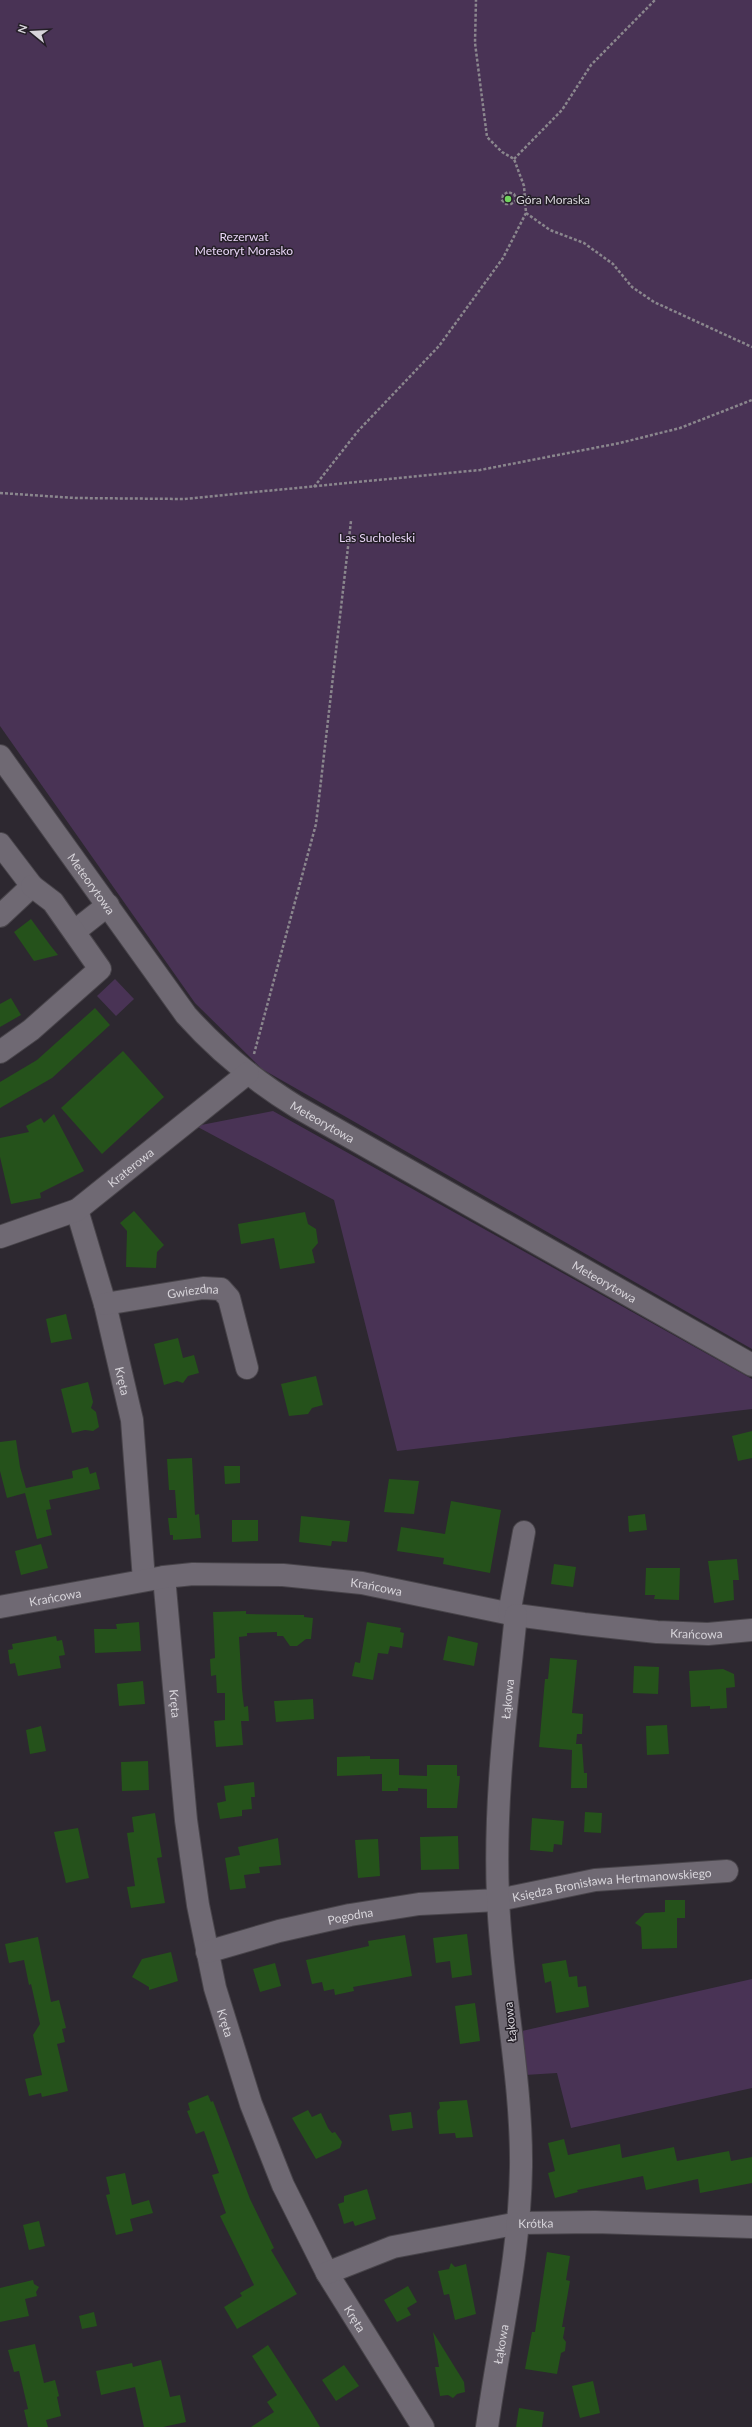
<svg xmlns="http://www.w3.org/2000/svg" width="752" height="2427" viewBox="0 0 752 2427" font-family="Lato,sans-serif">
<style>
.green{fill:#493355}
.building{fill:#25521b}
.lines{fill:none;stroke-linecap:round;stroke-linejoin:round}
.minor-casing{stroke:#48444a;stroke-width:24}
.path{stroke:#8a868d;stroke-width:2.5;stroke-dasharray:3 2;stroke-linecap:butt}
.minor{stroke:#6f6973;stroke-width:22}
.poi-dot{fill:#71d25e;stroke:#241f27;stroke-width:1.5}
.labels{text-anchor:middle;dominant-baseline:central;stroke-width:3;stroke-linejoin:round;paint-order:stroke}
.poi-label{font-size:12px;fill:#d7d4da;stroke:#241f27;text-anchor:start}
.park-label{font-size:12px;fill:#e9d5f7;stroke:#241f27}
.street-label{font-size:12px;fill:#d7d4da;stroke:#241f27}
</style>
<rect width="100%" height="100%" fill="#2d2830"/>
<g class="green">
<polygon points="0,0 752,0 752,1349 262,1069 195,1003 0,726"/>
<polygon points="115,979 134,999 116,1016 97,996"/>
<polygon points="273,1111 752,1379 752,1409 397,1451 334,1200 196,1126"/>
<polygon points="752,1979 752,2088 571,2128 557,2073 525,2075 522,2031"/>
</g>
<g class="building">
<polygon points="31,919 50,945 58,955 34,961 21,942 14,932"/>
<polygon points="11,998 21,1015 0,1027 0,1004"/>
<polygon points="95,1008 110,1025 52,1078 0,1108 0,1082 37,1060"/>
<polygon points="123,1051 164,1097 102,1154 61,1108"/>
<polygon points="54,1114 84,1171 40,1193 41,1198 11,1204 0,1157 0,1138 29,1132 26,1126 41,1118 44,1123"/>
<polygon points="134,1211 164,1245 157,1252 156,1268 126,1267 127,1231 120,1223"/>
<polygon points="305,1212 308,1224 316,1229 318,1243 312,1250 315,1263 280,1269 274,1238 241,1244 238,1224"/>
<polygon points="66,1314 72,1339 51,1343 46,1319"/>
<polygon points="178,1338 183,1358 194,1355 199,1373 188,1376 183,1383 177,1381 164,1385 154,1344"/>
<polygon points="316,1376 323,1405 312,1408 308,1414 289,1416 281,1384"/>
<polygon points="88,1382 93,1402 91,1408 96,1412 99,1427 93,1431 85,1430 72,1433 61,1389"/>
<polygon points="752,1431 752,1458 738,1461 732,1436"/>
<polygon points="16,1440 20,1467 26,1488 73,1478 72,1471 88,1467 90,1474 96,1472 100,1489 49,1500 51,1509 46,1510 52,1535 37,1539 25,1493 7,1498 0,1471 0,1442"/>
<polygon points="192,1458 195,1515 199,1514 201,1538 173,1540 173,1535 170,1535 168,1518 177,1518 175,1490 169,1490 167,1459"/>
<polygon points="224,1466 240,1466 240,1483 225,1484"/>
<polygon points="389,1479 419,1481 414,1514 384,1512"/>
<polygon points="451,1501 501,1510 490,1573 443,1564 444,1558 397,1551 401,1527 445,1534"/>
<polygon points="645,1514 647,1530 629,1532 628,1516"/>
<polygon points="301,1516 350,1521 347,1542 332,1541 331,1546 299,1542"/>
<polygon points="232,1520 258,1520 258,1541 232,1542"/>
<polygon points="41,1544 48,1568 21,1575 15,1551"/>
<polygon points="737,1559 739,1580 733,1580 734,1600 714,1603 708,1561"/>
<polygon points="554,1564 576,1567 573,1587 551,1584"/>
<polygon points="646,1568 680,1568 679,1600 654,1599 655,1595 645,1595"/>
<polygon points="246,1611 246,1614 304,1615 304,1617 313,1618 311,1639 306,1639 297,1646 290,1646 283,1636 277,1636 277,1632 247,1633 247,1636 239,1637 242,1689 244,1707 248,1706 249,1721 241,1721 243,1745 216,1747 214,1721 225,1720 225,1693 217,1693 216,1675 211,1676 210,1659 215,1658 213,1612"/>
<polygon points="139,1622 141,1651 95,1653 94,1629 117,1629 116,1624"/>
<polygon points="367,1622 401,1628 400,1632 404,1633 402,1648 390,1646 388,1654 378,1653 373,1680 352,1676 355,1662 360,1663"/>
<polygon points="56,1636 57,1641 62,1640 65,1655 59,1656 61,1668 18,1676 15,1663 10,1664 8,1650 13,1649 12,1644"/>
<polygon points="448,1636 478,1643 474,1666 443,1660"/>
<polygon points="550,1658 577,1660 572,1713 583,1714 582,1734 577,1734 576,1744 582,1744 584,1773 587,1773 587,1788 571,1788 572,1750 539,1747 545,1679 548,1679"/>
<polygon points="634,1666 659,1667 658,1694 633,1693"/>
<polygon points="723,1669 734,1674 735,1687 726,1688 727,1708 710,1709 710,1706 691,1707 689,1671"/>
<polygon points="143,1681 145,1704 119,1706 117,1684"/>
<polygon points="313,1699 314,1719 276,1722 274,1701"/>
<polygon points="667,1725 669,1754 647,1755 646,1726"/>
<polygon points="41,1726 46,1751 30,1754 26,1730"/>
<polygon points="370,1756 370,1759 399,1759 399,1775 427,1776 427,1765 457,1765 457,1776 460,1776 457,1808 427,1808 427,1789 398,1788 398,1791 382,1791 382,1774 337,1776 337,1757"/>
<polygon points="148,1761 149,1790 122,1791 121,1762"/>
<polygon points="254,1782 255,1797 251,1797 252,1809 242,1810 242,1816 220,1819 217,1803 226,1801 224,1786"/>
<polygon points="585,1812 602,1813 601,1833 584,1832"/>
<polygon points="155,1813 162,1857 157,1858 165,1903 131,1908 127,1887 135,1886 127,1833 134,1832 132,1817"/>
<polygon points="532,1818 564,1821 562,1845 554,1844 553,1852 530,1850"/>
<polygon points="78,1828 89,1878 66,1883 54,1832"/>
<polygon points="458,1836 459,1869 421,1870 420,1837"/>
<polygon points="278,1838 281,1865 259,1867 260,1873 244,1875 246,1888 230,1890 225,1858 240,1855 238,1847"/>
<polygon points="378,1839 380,1876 358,1878 355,1840"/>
<polygon points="665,1900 685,1900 685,1918 677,1918 677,1948 642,1949 641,1927 635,1923 645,1913 665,1912"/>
<polygon points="467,1934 472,1975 452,1978 450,1961 436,1963 433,1938"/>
<polygon points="405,1935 412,1976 353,1987 354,1991 335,1995 334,1989 324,1991 322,1982 312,1984 306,1960 369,1946 368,1941"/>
<polygon points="38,1937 51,2002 59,2000 66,2028 62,2029 65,2042 57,2044 68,2091 42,2097 41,2093 29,2096 25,2079 42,2075 33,2035 40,2024 31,1984 29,1985 24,1960 9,1963 5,1944"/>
<polygon points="171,1952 178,1981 149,1990 149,1987 132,1977 142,1959"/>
<polygon points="566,1960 569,1977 577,1976 578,1987 586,1986 589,2007 556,2013 551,1981 545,1983 542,1964"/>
<polygon points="275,1963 281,1986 260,1992 253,1969"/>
<polygon points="475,2003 480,2041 460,2044 455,2006"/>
<polygon points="208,2095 211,2102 213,2101 250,2199 274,2248 271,2250 297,2294 237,2329 224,2307 242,2296 240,2293 254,2285 220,2216 226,2213 212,2175 219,2173 204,2131 196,2134 187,2111 190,2110 188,2103"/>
<polygon points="467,2100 473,2137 456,2138 455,2133 439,2134 437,2111 440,2108 439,2102"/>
<polygon points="308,2110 312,2117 321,2113 328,2128 332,2133 335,2132 342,2142 340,2148 316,2159 292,2118"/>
<polygon points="411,2112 413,2128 392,2131 389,2115"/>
<polygon points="564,2139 568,2155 620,2144 622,2158 674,2147 677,2161 729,2151 731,2161 752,2157 752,2183 700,2193 698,2179 646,2190 643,2176 577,2190 578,2192 555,2198 548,2173 555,2171 548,2143"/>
<polygon points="125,2173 132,2205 149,2200 153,2213 130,2219 133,2231 116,2235 106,2195 110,2194 106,2177"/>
<polygon points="367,2189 376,2219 355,2226 353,2221 344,2224 338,2204 344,2202 344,2196"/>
<polygon points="39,2221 45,2246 29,2250 23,2225"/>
<polygon points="547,2252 570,2256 566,2280 570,2281 562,2327 565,2327 563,2338 566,2342 565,2351 561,2353 557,2374 525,2369 532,2332 535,2332"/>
<polygon points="451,2263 455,2267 466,2264 476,2314 455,2320 449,2294 444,2295 438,2271 449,2269"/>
<polygon points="33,2280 34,2284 39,2287 36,2292 37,2296 25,2299 29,2316 0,2322 0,2288"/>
<polygon points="408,2286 417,2302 407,2308 411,2315 397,2322 384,2300"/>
<polygon points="94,2312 97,2326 82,2329 79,2316"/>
<polygon points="433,2332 464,2382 465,2392 457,2394 453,2398 448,2395 440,2396 435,2367 439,2367"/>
<polygon points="35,2344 44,2383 55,2380 59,2396 57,2397 61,2416 46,2420 48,2427 28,2427 24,2410 28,2409 19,2371 14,2372 8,2350"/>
<polygon points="268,2345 310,2410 320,2427 251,2427 274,2412 267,2402 277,2395 252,2356"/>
<polygon points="161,2360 170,2397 180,2395 186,2422 163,2427 144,2427 135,2387 101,2395 96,2371 132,2363 133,2367"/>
<polygon points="344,2365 359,2386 336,2401 322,2380"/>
<polygon points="593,2381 600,2413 580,2418 572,2386"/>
<polygon points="519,2408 544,2412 542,2427 516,2427"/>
</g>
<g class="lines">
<g class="minor-casing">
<g id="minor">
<path id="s1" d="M 0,756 L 186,1015 C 219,1052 255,1081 297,1107 L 752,1365"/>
<polyline points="0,844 32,886 0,916"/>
<polyline points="75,931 108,905"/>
<polyline points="0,1052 31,1030 100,969 53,902 32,886"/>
<path id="s2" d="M 77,1210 L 105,1304 L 132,1420 L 144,1580"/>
<path id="s3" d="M 0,1237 L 77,1210 L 248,1073"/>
<path id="s4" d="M 105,1304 L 203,1288 L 221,1289 L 229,1298 L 247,1368"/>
<path id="s5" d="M 164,1577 L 186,1820 L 198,1905 L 215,1988 L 251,2104 L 283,2185 L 327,2273 L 423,2427"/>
<path id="s6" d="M 0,1607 L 164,1577 L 193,1574 L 283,1575 L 362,1583 L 516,1615 L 584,1624 L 657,1632 L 708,1634 L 752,1630"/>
<polyline points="509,1614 524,1532"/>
<path id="s7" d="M 207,1952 L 279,1931 L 350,1915 L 419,1904 L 498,1900 L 595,1880 L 727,1871"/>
<path id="s8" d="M 327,2273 L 393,2247 L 519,2223 L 595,2222 L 752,2227"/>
<path id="s9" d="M 487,2427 C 499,2341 520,2254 521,2167 C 522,2077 501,1987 498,1897 C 494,1803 506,1709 516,1615"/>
</g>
</g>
<g class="path">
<polyline points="514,159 562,110 591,65 655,0"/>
<polyline points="517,200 511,204 506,204 502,200 503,195 508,192 514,194 517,200 525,200"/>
<polyline points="526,213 550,230 584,243 613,264 632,287 654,302 752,347"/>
<polyline points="314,487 358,431 439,346 503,258 526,213 524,186 514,159 502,152 487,137 475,43 476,0"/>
<polyline points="0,493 75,498 184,499 480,470 620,443 680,428 752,400"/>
<polyline points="254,1054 316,824 351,521"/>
</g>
<use href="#minor" class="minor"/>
</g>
<circle class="poi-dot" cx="508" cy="199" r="4"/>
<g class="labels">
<g class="poi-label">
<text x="516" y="199">Góra Moraska</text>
</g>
<g class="park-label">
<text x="244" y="236">Rezerwat<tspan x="244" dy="14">Meteoryt Morasko</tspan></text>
<text x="377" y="537">Las Sucholeski</text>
</g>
<g class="street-label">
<text stroke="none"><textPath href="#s1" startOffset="157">Meteorytowa</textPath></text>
<text stroke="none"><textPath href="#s1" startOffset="493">Meteorytowa</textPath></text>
<text stroke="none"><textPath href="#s3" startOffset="150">Kraterowa</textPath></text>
<text stroke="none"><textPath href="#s1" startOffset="817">Meteorytowa</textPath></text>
<text stroke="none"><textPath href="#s4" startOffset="89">Gwiezdna</textPath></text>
<text stroke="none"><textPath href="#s2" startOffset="177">Kręta</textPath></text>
<text stroke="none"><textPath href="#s6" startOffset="380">Krańcowa</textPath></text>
<text stroke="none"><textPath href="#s6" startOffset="56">Krańcowa</textPath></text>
<text stroke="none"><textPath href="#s6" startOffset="704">Krańcowa</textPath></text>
<text stroke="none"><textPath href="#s9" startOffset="732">Łąkowa</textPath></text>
<text stroke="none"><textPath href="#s5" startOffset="127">Kręta</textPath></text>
<text stroke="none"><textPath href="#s7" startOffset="412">Księdza Bronisława Hertmanowskiego</textPath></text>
<text stroke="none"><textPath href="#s7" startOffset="148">Pogodna</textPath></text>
<text transform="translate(510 2022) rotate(-96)">Łąkowa</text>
<text stroke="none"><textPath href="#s5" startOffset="451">Kręta</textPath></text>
<text stroke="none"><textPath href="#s8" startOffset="216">Krótka</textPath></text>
<text stroke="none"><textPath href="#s5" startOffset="775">Kręta</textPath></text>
<text stroke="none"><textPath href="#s9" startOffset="84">Łąkowa</textPath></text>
</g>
</g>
<g transform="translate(32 32) rotate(288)" stroke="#241f27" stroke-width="3" paint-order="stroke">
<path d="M0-3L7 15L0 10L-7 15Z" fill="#d7d4da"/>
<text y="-6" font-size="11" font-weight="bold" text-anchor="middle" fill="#d7d4da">N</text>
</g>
</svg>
